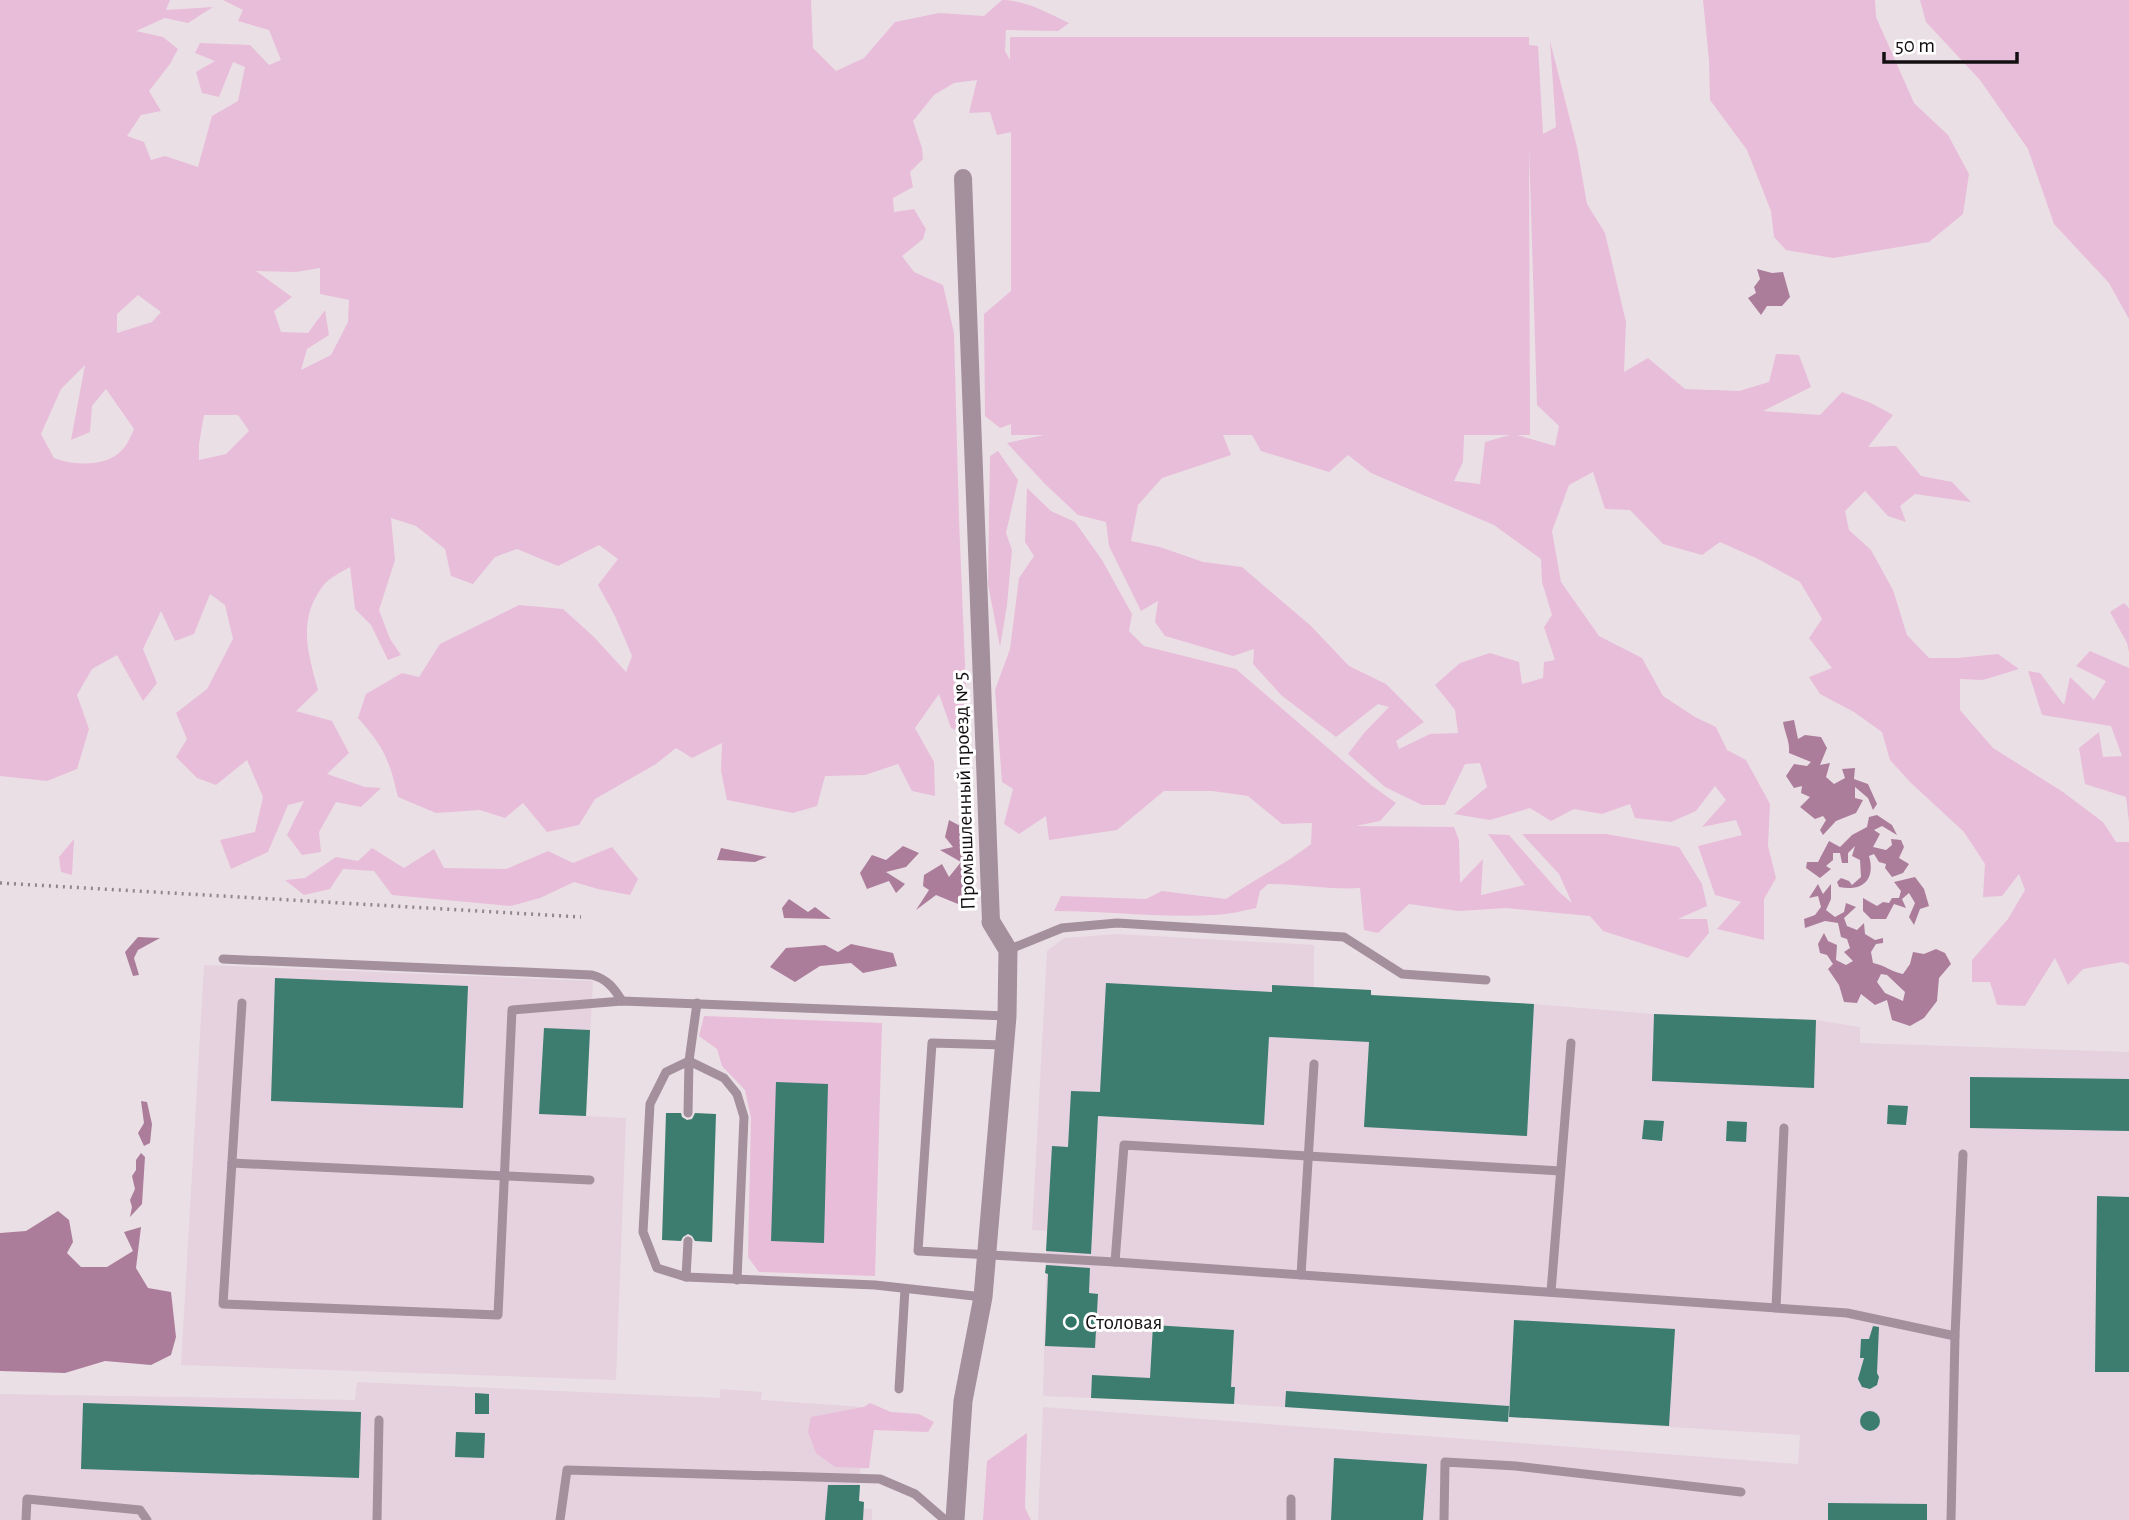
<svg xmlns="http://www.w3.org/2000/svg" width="2129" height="1520" viewBox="0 0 2129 1520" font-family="'Alegreya Sans',sans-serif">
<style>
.built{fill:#e5d2de}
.green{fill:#e8bdd9;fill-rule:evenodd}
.water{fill:#ab7d9b;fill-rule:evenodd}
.building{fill:#3c7d70}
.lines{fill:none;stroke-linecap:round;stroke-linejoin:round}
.path{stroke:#8f868b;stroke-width:3.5;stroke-dasharray:2 5;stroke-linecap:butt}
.service{stroke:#a48f9d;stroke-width:9}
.minor{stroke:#a48f9d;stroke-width:18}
.tertiary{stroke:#a48f9d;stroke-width:19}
.poi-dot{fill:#317567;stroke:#fff;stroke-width:2.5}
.labels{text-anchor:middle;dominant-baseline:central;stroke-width:6;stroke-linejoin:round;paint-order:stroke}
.street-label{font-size:21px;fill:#130f11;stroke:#fff}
.poi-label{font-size:21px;fill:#130f11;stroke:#fff;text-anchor:start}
</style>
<rect width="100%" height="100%" fill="#ebdfe6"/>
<g class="built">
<polygon points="1117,934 1314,945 1314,987 1371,990 1372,995 1534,1004 1654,1014 1816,1020 1860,1027 1860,1043 2129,1052 2129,1520 1038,1520 1043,1407 1798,1464 1800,1435 1509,1417 1508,1422 1234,1404 1043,1396 1047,1231 1032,1230 1047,951 1064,938"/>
<polygon points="204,965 593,981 586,1116 626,1118 616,1380 181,1365"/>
<polygon points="357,1382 720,1398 720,1389 762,1392 761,1400 864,1407 869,1468 860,1469 859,1501 864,1502 864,1509 872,1509 872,1520 0,1520 0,1394 355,1400"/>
</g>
<g class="green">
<path d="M 0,0 L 170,0 L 166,10 L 213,7 L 188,23 L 165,18 L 136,31 L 163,37 L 178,49 L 170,64 L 149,91 L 161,111 L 141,115 L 127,136 L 144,142 L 151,160 L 165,156 L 198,167 L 212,116 L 238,101 L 245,67 L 233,62 L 219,97 L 202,93 L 196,72 L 215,61 L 195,53 L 200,43 L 250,45 L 269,65 L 281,60 L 269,30 L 238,21 L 243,10 L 223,0 L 811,0 L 813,48 L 836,71 L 864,58 L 895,22 L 939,13 L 984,16 L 1002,0 C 1026,0 1048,13 1069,23 L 1058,31 L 1006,30 L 1005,51 L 1010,60 L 1010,37 L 1529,37 L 1529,45 L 1538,46 L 1543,134 L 1556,127 L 1550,41 L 1577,147 L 1587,204 L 1605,233 L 1626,322 L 1624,372 L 1648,358 L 1685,389 L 1739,391 L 1769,382 L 1776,354 L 1799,355 L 1811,387 L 1763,411 L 1820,415 L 1842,392 L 1871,403 L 1893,415 L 1868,447 L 1896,446 L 1921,476 L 1952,482 L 1971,502 L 1915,494 L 1900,506 L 1906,522 L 1888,516 L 1865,491 L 1845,511 L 1849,530 L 1871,550 L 1893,590 L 1907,635 L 1929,658 L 1957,658 L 1998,654 L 2019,669 L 1983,680 L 1960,679 L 1960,710 L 1993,748 L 2063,792 L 2103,822 L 2116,842 L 2129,842 L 2129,965 L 2122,962 L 2083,969 L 2068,985 L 2055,958 L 2025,1006 L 1997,1005 L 1990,982 L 1972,982 L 1972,960 L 2008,919 L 2025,890 L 2019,874 L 2002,896 L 1983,897 L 1985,864 L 1964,832 L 1910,782 L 1890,760 L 1882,732 L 1854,712 L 1820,694 L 1809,677 L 1832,668 L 1809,638 L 1822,619 L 1800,582 L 1758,559 L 1720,542 L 1702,555 L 1663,544 L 1630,510 L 1605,509 L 1593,472 L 1569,485 L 1552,531 L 1561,582 L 1599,636 L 1642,658 L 1663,696 L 1695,717 L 1716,727 L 1727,750 L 1746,760 L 1770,804 L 1768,846 L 1776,878 L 1764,899 L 1764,940 L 1717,929 L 1741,902 L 1715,895 L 1698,846 L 1742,835 L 1736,820 L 1702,827 L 1726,800 L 1715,786 L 1696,811 L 1671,822 L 1635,818 L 1630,804 L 1602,814 L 1574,809 L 1551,821 L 1530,808 L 1490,820 L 1454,814 L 1487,787 L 1480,763 L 1465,764 L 1445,805 L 1422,805 L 1385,787 L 1348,754 L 1364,733 L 1389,707 L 1378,704 L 1336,737 L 1281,695 L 1253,664 L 1254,649 L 1233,656 L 1165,636 L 1155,622 L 1158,601 L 1141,611 L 1109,546 L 1106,522 L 1078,515 L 1045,484 L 1007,443 L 1044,435 L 1011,435 L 1011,424 L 1000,428 L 985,416 L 984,314 L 1011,291 L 1011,132 L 997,135 L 990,112 L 969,113 L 977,80 L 954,83 L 934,95 L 913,121 L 922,148 L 923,159 L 910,172 L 913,187 L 893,198 L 894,212 L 914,209 L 926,229 L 923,239 L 902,256 L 914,272 L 943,285 L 954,333 L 959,519 L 968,736 L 951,728 L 939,694 L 915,728 L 934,762 L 935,796 L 912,791 L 898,764 L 865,775 L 825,776 L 817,806 L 793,813 L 727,800 L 721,771 L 722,743 L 692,758 L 676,748 L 656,764 L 595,799 L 579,825 L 547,832 L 523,803 L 505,818 L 480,810 L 436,813 L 398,797 C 389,759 384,747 358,718 L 366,694 L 402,673 L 419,677 L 440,644 L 519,605 L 563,609 L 594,637 L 626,672 L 632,656 L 615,616 L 598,585 L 618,559 L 599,545 L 558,566 L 517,549 L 495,557 L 473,584 L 451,576 L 445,549 L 416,526 L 391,518 L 395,560 L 379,610 L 390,639 L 401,655 L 388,660 L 371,625 L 355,609 L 350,567 C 341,572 329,578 323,586 C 297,620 308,653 318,690 L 296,711 L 332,721 L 349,753 L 327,774 L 365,787 L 381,788 L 361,807 L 336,802 L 319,832 L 321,852 L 302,855 L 287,835 L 304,801 L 288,805 L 268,852 L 231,869 L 220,840 L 255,832 L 263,797 L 247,760 L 216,785 L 197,778 L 176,757 L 187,739 L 176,713 L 207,689 L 233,639 L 225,605 L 210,594 L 194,634 L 175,641 L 161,611 L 143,649 L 157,683 L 143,701 L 117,655 L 92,669 L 77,695 L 89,729 L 77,769 L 47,781 L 0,776 ZM 1529,147 L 1537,405 L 1559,426 L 1555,446 L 1517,435 L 1530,435 ZM 320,268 L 320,294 L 349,300 L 348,322 L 331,355 L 301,370 L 307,349 L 329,335 L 325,310 L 308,333 L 281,332 L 274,311 L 292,297 L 256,271 L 296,272 ZM 138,295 L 161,312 L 152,322 L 117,333 L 117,314 ZM 85,365 L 71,440 L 90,432 L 92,406 L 106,389 L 134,429 C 131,435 128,444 123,449 C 108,467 74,466 54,458 L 41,434 L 61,389 ZM 204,415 L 238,415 L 249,431 L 226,454 L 199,460 L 199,444 ZM 1223,435 L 1252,435 L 1261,451 L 1329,472 L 1348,455 L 1371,473 L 1494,525 L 1541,559 L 1542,582 L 1552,615 L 1544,627 L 1555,660 L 1544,662 L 1543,678 L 1522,684 L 1519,662 L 1490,653 L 1460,663 L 1435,685 L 1455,710 L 1458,733 L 1430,734 L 1399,749 L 1396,741 L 1424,722 L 1386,684 L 1349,666 L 1311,626 L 1242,567 L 1203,562 L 1160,547 L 1131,541 L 1138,505 L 1162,478 L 1231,455 ZM 1464,435 L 1510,435 L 1485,442 L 1480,484 L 1454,481 L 1463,462 Z"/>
<polygon points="1703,0 1875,0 1876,17 1914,103 1948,135 1969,174 1963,214 1929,242 1833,258 1786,250 1774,237 1771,211 1747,150 1710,100 1709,60"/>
<polygon points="1920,0 2129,0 2129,319 2109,283 2054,224 2028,149 1980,80 1926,22"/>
<polygon points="998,451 1018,480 1006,533 1012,550 1007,605 1000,647 988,584 990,456"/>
<path d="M 1027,488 L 1051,511 L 1075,522 L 1102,560 L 1132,614 L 1129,631 L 1144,646 L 1236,669 L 1371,785 L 1396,803 L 1380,821 L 1356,826 L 1454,827 L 1459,840 L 1460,883 L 1483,859 L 1481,895 L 1525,885 L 1488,834 L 1509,835 L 1559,892 L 1572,903 L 1559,874 L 1522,834 L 1606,834 L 1679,847 L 1702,884 L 1707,906 L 1678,919 L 1707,919 L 1709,933 L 1688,958 L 1603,931 L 1590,916 L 1506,908 L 1458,911 L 1409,904 L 1378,933 L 1364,930 L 1360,888 C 1330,890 1299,884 1268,884 L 1260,891 L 1256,908 C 1242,911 1227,915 1213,915 C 1160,918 1107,911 1054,911 L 1061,896 L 1146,899 L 1162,891 L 1226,899 C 1254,880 1284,865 1311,844 L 1312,823 L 1282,824 L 1248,796 L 1212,791 L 1164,791 L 1117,830 L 1049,840 L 1046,816 L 1019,834 L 1004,824 L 1013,789 L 1002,782 L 995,690 L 1010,649 L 1019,578 L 1034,556 L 1025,542 Z"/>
<polygon points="2124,603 2129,608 2129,652 2127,643 2110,612"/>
<polygon points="2090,651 2129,668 2129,822 2126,797 2085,784 2079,748 2099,732 2103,757 2122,756 2111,726 2042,715 2028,671 2040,673 2064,705 2070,677 2094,700 2106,681 2076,666"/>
<polygon points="74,839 72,875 61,872 59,857"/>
<polygon points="612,847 638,879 630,895 598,889 574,882 540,898 511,906 392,895 374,871 343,869 330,889 304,895 285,880 305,878 336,857 358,861 372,848 404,868 434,849 444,868 506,869 548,851 573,863"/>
<polygon points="704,1016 882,1023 875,1276 759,1272 748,1257 751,1118 745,1090 722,1066 717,1049 699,1036"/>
<polygon points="870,1403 891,1412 919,1414 934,1422 928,1432 874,1430 869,1468 835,1467 816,1453 808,1432 811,1417 864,1407"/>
<polygon points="1027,1433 1025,1508 1031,1520 983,1520 987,1461"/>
</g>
<g class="water">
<polygon points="1757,269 1772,273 1783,272 1790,297 1782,306 1767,306 1761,315 1748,298 1756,293 1754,287 1760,279"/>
<path d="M 1794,720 L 1798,739 L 1805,735 L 1821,737 L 1827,748 L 1820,765 L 1830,763 L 1826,777 L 1834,784 L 1845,778 L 1842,769 L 1855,768 L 1854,779 L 1868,784 L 1877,804 L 1873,810 L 1868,798 L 1855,787 L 1855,798 L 1863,800 L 1856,813 L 1836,821 L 1823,835 L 1820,830 L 1826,820 L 1823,816 L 1815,819 L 1800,807 L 1810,797 L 1801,793 L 1802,786 L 1794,788 L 1786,776 L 1794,764 L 1807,766 L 1811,762 L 1789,753 C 1790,741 1785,734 1783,722 Z"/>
<path d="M 1877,815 L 1892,825 L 1897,835 L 1882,826 L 1874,830 L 1880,834 L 1873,847 L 1886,850 L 1892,845 L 1891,839 L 1901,840 L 1904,847 L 1899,858 L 1909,864 L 1903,873 L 1892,877 L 1885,868 L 1886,864 L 1879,862 L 1874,854 L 1869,856 C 1876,880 1862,892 1839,887 L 1837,882 L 1841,878 L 1849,881 L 1852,885 L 1861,877 L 1860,860 L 1852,856 L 1855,846 L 1848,853 L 1848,863 L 1842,863 L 1840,853 L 1833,853 L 1833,860 L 1826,866 L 1831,869 L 1820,878 L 1806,868 L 1807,862 L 1818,862 L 1829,841 L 1840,847 L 1852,835 L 1867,827 L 1869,817 Z"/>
<polygon points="949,820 966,829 968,868 963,879 966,895 958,904 936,895 916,910 929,890 923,886 924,875 942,864 949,877 961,862 940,850 953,847 945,837"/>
<polygon points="903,846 919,853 906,867 886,872 905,884 896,893 889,881 867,889 860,873 872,855 886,860"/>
<polygon points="721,848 767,857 755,862 717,860"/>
<polygon points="1915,877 1924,889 1929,906 1920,909 1914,925 1909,917 1915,903 1909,893 1902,899 1906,908 1894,904 1886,919 1871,919 1863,911 1863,898 1877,906 1883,902 1889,903 1892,898 1899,898 1901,891 1894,882"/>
<path d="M 1818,884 L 1823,894 L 1831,884 L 1831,899 L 1826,910 L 1835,917 L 1844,912 L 1846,903 L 1856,907 L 1844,918 L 1847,926 L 1857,930 L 1864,923 L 1865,934 L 1875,940 L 1883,938 L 1883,943 L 1876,944 L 1871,952 L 1873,963 C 1884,965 1892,972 1903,974 L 1910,964 L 1913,952 L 1924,954 L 1936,949 L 1945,953 L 1951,964 L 1939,978 L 1937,1001 L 1924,1018 L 1910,1026 L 1892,1020 L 1887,1000 L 1875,1005 L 1861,994 L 1857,1003 L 1844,1002 L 1839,985 L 1828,969 L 1833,964 L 1827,955 L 1820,953 L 1818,944 L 1824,933 L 1828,941 L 1837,945 L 1836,960 L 1846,965 L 1853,961 L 1844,952 L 1850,948 L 1847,939 L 1841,937 L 1838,923 L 1825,921 L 1805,928 L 1804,919 L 1815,915 L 1821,907 L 1818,896 L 1809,898 ZM 1881,974 L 1887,975 L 1905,992 L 1903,1001 L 1885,993 L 1877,982 Z"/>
<polygon points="789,899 808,912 815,907 831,919 784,918 782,908"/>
<polygon points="138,937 160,938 138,950 134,958 139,975 133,976 125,952"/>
<polygon points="851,944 893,953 897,966 863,973 851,963 820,966 795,982 770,967 786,948 825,945 838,952"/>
<polygon points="141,1101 147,1102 152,1124 150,1143 144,1146 138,1133 144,1123"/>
<polygon points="141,1153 145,1157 142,1204 130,1217 132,1207 130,1200 135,1189 132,1176 136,1170 136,1160"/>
<polygon points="58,1211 69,1220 73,1242 67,1253 81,1267 107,1267 133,1251 124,1232 141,1227 136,1268 148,1288 171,1292 176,1337 171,1355 151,1365 105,1361 65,1373 0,1371 0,1233 26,1231"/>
</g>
<g class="building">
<polygon points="275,978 468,986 463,1108 271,1101"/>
<polygon points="1106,983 1272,992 1272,985 1371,990 1371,995 1534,1004 1527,1136 1364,1127 1369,1042 1269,1037 1264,1125 1098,1116 1091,1254 1046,1251 1052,1146 1068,1147 1071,1091 1100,1092"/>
<polygon points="1654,1014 1816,1020 1814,1088 1652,1081"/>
<polygon points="544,1028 590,1030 586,1116 539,1114"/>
<polygon points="1970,1077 2129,1079 2129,1131 1970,1128"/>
<polygon points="776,1082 828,1084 824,1243 771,1241"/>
<polygon points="1888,1105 1908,1106 1906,1125 1887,1124"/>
<polygon points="666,1113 681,1113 682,1117 687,1120 692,1119 695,1113 716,1114 712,1242 695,1241 692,1236 688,1234 683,1237 681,1241 662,1240"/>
<polygon points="1644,1120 1664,1121 1662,1141 1642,1139"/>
<polygon points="1727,1121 1747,1122 1746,1142 1726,1141"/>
<polygon points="2097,1196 2129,1197 2129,1372 2095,1372"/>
<polygon points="1046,1265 1090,1268 1089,1293 1098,1294 1095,1348 1045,1346 1048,1274 1045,1273"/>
<polygon points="1514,1320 1675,1329 1669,1426 1509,1417"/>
<polygon points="1153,1325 1234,1330 1231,1387 1235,1387 1234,1404 1091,1398 1092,1375 1150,1378"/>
<polygon points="1873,1326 1879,1327 1877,1373 1879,1377 1877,1385 1870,1389 1862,1387 1858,1379 1864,1358 1860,1358 1861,1339 1869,1339"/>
<polygon points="1286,1391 1509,1406 1508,1422 1285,1407"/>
<polygon points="475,1393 489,1394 489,1414 475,1414"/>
<polygon points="83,1403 361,1412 359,1478 81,1469"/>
<circle cx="1870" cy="1421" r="10"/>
<polygon points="456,1432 485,1433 484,1458 455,1457"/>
<polygon points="1334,1458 1427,1464 1423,1520 1331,1520"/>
<polygon points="828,1485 860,1485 859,1501 864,1502 863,1520 825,1520"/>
<polygon points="1828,1503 1927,1504 1927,1520 1828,1520"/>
</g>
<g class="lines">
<polyline class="path" points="0,883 581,917"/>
<g class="service">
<polyline points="1008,950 1062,928 1117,923 1344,937 1402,974 1486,980"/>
<path d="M 223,959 L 592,975 C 607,979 614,988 622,1001"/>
<polyline points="242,1003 223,1304 498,1315 512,1010 622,1001 1007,1016"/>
<polyline points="1005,1045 932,1043 918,1251 1115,1262 1847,1313 1955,1336"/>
<polyline points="688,1113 689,1061 697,1003"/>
<polyline points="232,1163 590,1180"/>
<polyline points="688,1241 686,1277 875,1285 983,1297"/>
<polyline points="1115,1262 1124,1145 1560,1171"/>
<polyline points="1301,1275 1314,1064"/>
<polyline points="686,1277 657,1268 643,1232 650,1104 666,1072 689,1061 724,1078 737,1094 744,1117 737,1280"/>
<polyline points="1551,1292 1571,1043"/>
<polyline points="1776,1308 1784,1128"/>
<polyline points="899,1389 905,1289"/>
<polyline points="26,1520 27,1499 140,1510 147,1520"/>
<polyline points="377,1520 379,1420"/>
<polyline points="560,1520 567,1470 880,1479 915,1494 945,1520"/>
<polyline points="1291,1520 1291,1499"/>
<polyline points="1444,1520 1445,1462 1516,1466 1741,1492"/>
<polyline points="1951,1520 1955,1336 1963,1154"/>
</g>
<polyline class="minor" points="963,178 991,922"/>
<polyline class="tertiary" points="955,1520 963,1401 983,1297 1007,1016 1008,950 991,922"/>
</g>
<circle class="poi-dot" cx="1071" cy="1322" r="7"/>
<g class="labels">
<g class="street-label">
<text transform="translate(964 791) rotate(-92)">Промышленный проезд № 5</text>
</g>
<g class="poi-label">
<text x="1085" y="1322">Столовая</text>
</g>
</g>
<path d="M1884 52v10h133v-10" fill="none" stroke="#130f11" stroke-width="3.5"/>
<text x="1895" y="52" font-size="21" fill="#130f11" stroke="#ffffff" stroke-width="5" paint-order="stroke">50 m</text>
</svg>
